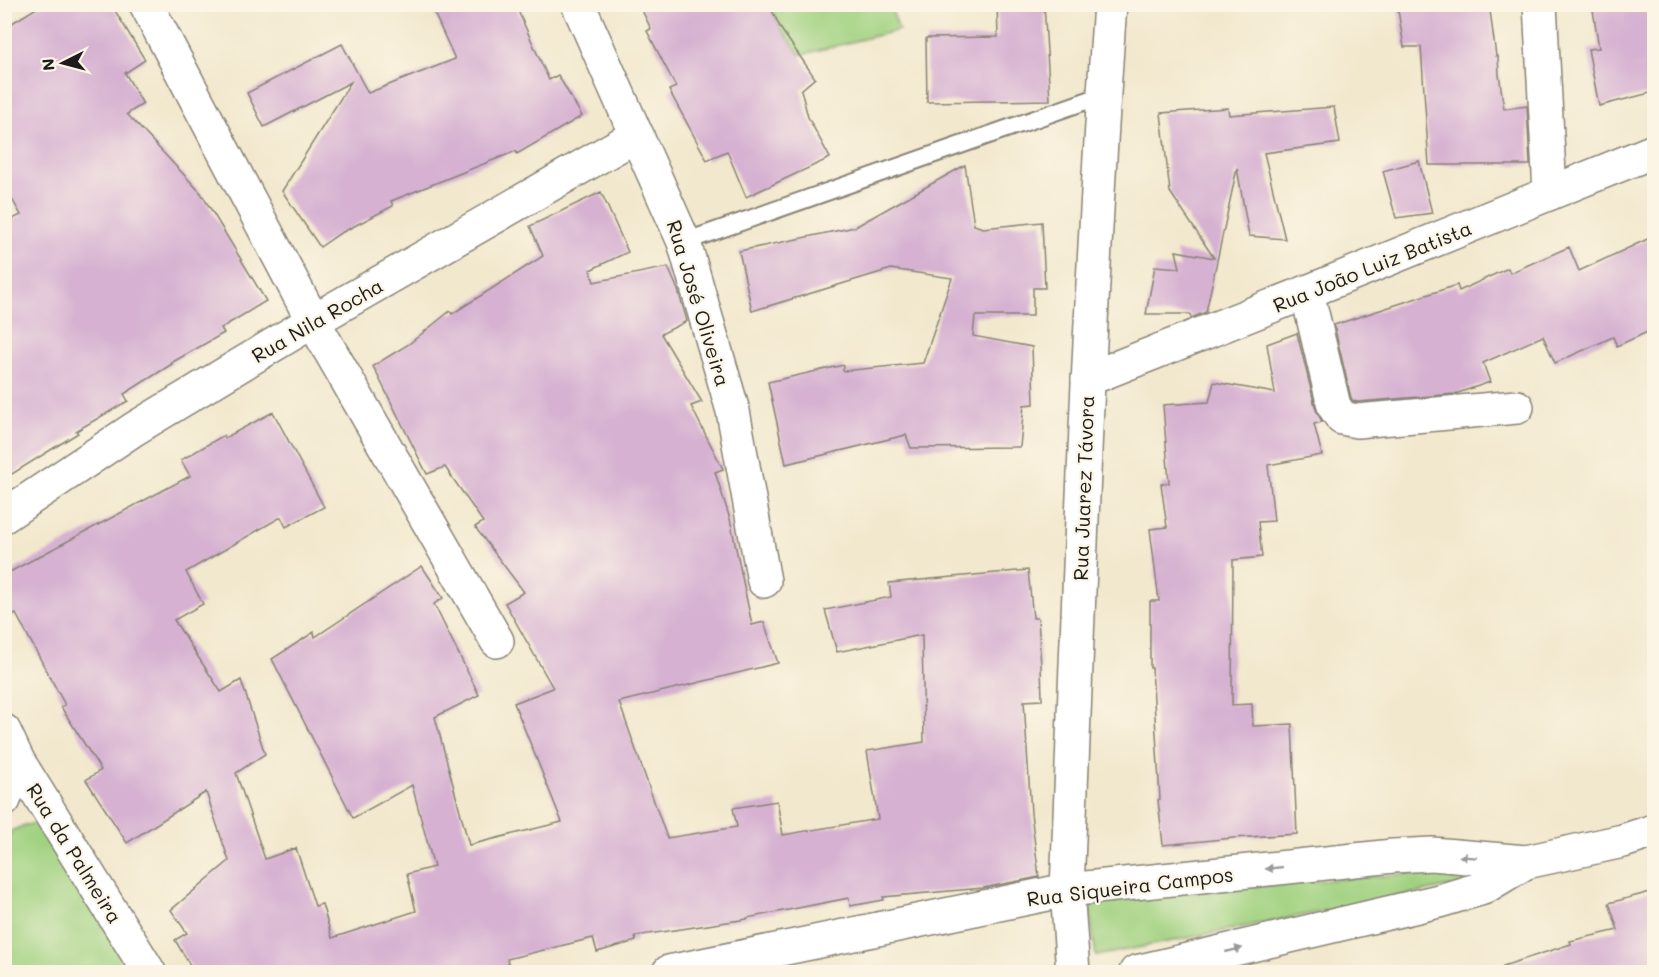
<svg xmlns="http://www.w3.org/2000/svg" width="1659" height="977" viewBox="0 0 1659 977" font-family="Mali,sans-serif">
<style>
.green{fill:#a0d180;stroke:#5e764e;stroke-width:1.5}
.building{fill:#d6b1d2}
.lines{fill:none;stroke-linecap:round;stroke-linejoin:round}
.service-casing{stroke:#878275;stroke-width:20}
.minor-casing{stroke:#878275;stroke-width:36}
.service{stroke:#fff;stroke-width:16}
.minor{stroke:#fff;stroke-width:33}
.oneway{fill:#999}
.labels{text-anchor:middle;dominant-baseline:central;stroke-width:4.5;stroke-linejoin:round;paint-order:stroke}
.street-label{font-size:20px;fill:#1c1c1c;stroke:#fcf5e5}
</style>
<rect width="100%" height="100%" fill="#fcf5e5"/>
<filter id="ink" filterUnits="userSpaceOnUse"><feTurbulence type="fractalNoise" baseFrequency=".0167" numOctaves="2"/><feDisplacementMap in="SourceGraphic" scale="12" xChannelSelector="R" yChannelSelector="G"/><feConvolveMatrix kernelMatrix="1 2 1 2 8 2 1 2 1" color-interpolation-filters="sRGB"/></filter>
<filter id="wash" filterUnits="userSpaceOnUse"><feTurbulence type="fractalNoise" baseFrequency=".008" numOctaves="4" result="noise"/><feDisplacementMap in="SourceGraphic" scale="24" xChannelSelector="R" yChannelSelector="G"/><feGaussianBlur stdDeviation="1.35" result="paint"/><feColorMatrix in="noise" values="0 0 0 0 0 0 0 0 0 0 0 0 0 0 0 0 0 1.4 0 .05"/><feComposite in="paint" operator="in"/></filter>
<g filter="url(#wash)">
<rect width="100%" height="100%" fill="#f2e8ce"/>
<g class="green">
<polygon points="769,5 890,5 899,30 800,55 781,29"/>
<polygon points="42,823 133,972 5,972 5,852 11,831 25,825"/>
<polygon points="1456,870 1465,872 1465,879 1462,884 1096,956 1088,899"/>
</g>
<g id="blocks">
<g class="building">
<polygon points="43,4 111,4 145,60 125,73 143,104 127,114 201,193 266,301 221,328 224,333 171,363 172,364 124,394 128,401 76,431 78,433 4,479 4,223 21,215 4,185 4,28"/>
<polygon points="430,4 515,4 549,80 558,75 582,116 517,154 516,151 391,201 393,206 339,234 320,247 282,191 351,82 264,127 247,93 342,44 368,93 455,59"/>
<polygon points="639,4 769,4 781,29 815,78 801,90 808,117 830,158 746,197 727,151 707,160 669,90 676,87 647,31 651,29"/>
<polygon points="997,4 1044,4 1050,100 927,102 926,38 998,37"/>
<polygon points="1397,4 1450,4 1450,7 1490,11 1496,56 1498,56 1499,74 1504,109 1527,106 1530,165 1429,165 1421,47 1404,47"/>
<polygon points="1592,4 1654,4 1654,92 1599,106 1588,49 1599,48"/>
<polygon points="1334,107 1340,143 1264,153 1285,239 1249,236 1237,168 1206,312 1191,318 1190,314 1146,314 1155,266 1180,268 1176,251 1214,258 1170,192 1161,113 1228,108 1229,115"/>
<polygon points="1419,161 1432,213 1396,218 1383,171"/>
<polygon points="965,165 974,225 983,228 1042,222 1045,288 1033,288 1033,316 975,316 973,336 1032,347 1034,404 1024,405 1020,447 911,448 906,435 786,464 768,382 844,365 843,371 923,363 952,278 891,269 752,311 739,251 855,227"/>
<polygon points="601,192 628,252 590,270 594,282 668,267 678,290 687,321 661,334 702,402 691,406 723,469 715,472 730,519 752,625 764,622 778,663 619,702 667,838 737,827 733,808 777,801 783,835 878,819 867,751 924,742 922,635 837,652 825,610 891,597 889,583 1028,570 1033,618 1038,618 1041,666 1042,700 1024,701 1031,813 1039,877 983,888 883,897 884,900 850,906 849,898 747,918 747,919 635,936 636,941 597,952 593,938 507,959 510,972 194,972 175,940 187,933 171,910 229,861 206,792 127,843 86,780 101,770 61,707 65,705 16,614 4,620 4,575 190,476 181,460 224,435 225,438 273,412 324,507 286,527 281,517 186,572 203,604 174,620 221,692 241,680 265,754 236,773 265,859 296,848 315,906 322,904 332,938 416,911 407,874 434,867 412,785 353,818 272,659 314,632 315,637 422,566 443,598 434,604 479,695 435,717 469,845 562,822 514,703 553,688 505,603 524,592 475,527 483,522 445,467 427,474 373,366 409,344 450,311 452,314 543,256 530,226"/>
<polygon points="1654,236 1654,329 1617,346 1613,337 1555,363 1543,336 1483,363 1490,382 1455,394 1358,402 1353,401 1351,398 1334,325 1457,285 1459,291 1508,268 1510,273 1569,247 1579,271"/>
<polygon points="1297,333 1316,410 1322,422 1314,424 1322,455 1268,465 1274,521 1258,522 1262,557 1233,560 1232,705 1252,704 1253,726 1292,724 1297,834 1233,838 1163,845 1158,800 1160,799 1152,668 1150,668 1150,601 1159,601 1150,529 1167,527 1161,484 1169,483 1163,405 1209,402 1214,382 1275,393 1267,344"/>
<polygon points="1654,891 1654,972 1504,972 1503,966 1571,944 1570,941 1618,930 1609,903"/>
</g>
</g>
</g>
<g filter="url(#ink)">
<use href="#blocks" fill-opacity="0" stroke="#878275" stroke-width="1.5"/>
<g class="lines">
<g class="service-casing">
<polyline id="service" points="684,242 1103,95"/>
</g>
<g class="minor-casing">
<g id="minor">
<polyline points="146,4 313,321 497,641"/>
<polyline points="578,4 684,242 733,411 764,581"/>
<polyline points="1540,4 1550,193"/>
<polyline points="1307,292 1334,406 1342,418 1357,421 1517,407"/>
<polyline points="1088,379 1307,292 1654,151"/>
<polyline points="4,516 134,429 313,321 637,135"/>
<polyline points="4,731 18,761 149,972"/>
<polyline points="4,800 18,761"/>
<polyline points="669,972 1067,890 1393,856 1432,854 1526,862 1623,841 1654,831"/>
<path d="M 1073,972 L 1067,890 C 1079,595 1089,299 1110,4"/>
<polyline points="1136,972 1439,901 1483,888 1526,862"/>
</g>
</g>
<use href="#service" class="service"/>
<use href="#minor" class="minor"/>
</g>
<defs><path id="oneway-solid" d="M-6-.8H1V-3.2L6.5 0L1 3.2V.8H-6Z" transform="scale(1.5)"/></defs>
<g class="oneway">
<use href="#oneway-solid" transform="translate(1468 857) rotate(-176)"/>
<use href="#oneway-solid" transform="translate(1274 868) rotate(174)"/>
<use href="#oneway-solid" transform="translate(1234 950) rotate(-13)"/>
</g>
</g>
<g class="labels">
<g class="street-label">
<text transform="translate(1372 266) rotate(-22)">Rua João Luiz Batista</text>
<text transform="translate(699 303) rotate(73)">Rua José Oliveira</text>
<text transform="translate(317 320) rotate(-30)">Rua Nila Rocha</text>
<text transform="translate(1083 488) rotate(-88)">Rua Juarez Távora</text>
<text transform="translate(75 853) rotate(58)">Rua da Palmeira</text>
<text transform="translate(1130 886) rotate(-7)">Rua Siqueira Campos</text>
</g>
</g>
<rect width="1659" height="977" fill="none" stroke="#fcf5e5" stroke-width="24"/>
<g transform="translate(63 63) rotate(264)" stroke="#fcf5e5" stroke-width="4.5" paint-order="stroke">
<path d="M0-4.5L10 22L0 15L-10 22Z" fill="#1c1c1c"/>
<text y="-9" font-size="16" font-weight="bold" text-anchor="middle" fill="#1c1c1c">N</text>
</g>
</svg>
